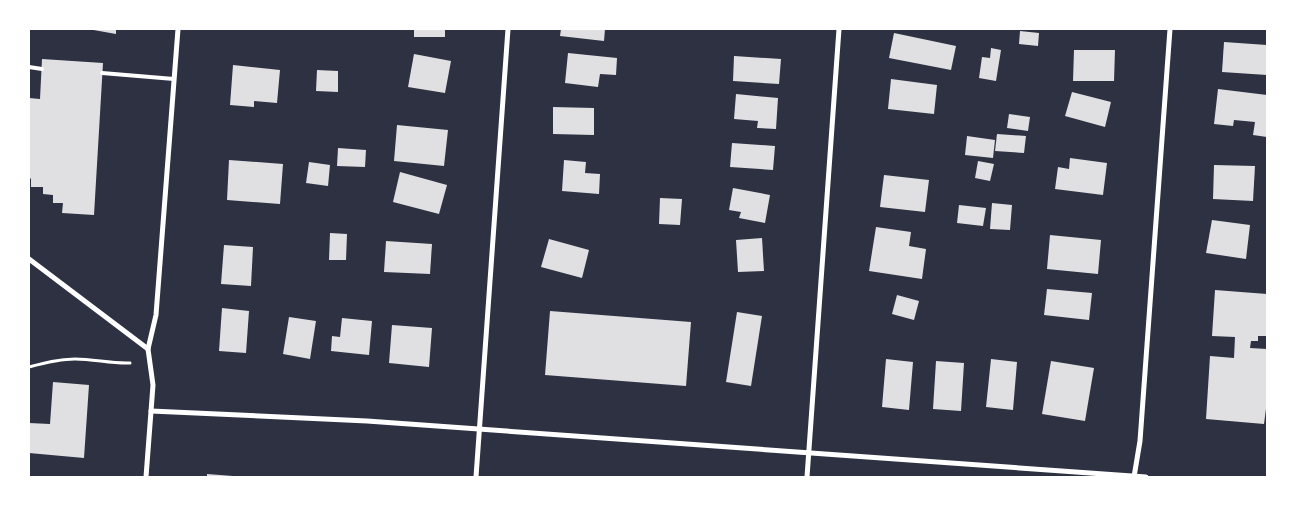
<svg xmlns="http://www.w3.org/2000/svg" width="1296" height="506" viewBox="0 0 1296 506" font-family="Lora,serif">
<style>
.building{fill:#e0e0e3}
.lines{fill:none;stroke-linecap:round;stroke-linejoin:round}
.path{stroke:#fff;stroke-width:3}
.service{stroke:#fff;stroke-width:4}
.minor{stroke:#fff;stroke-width:5}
</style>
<rect width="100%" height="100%" fill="#2d3142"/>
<g class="building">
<polygon points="88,29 116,29 116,34"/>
<rect x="414" y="29" width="31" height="8"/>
<polygon points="561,29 605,29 604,41 560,36"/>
<polygon points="1020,31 1039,33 1038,46 1019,44"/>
<polygon points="894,33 956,46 951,70 889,58"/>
<polygon points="1224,42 1267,45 1267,75 1222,72"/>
<polygon points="991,48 1001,50 996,81 979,78 982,57 990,58"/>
<polygon points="1074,50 1115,50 1114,81 1073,81"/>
<polygon points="568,53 617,58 616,75 600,74 598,87 565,83"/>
<polygon points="414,54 451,61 445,93 408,87"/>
<polygon points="734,56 781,59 779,84 733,81"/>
<polygon points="42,59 103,63 94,215 62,213 63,203 53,203 53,195 43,194 43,187 31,187 31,179 29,177 29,98 40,99"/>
<polygon points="233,65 280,70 277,103 254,101 254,107 230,105"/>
<polygon points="317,70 338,71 338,92 316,91"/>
<polygon points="891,79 937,85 934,114 888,109"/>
<polygon points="1218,89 1267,95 1267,137 1253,135 1255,122 1234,120 1233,126 1214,124"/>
<polygon points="1072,92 1111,102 1105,127 1065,116"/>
<polygon points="736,94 778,98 776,129 757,128 758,121 734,119"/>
<polygon points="553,107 594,108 594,135 553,134"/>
<polygon points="1009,114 1030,117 1028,131 1007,128"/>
<polygon points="397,125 448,130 444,166 394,161"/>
<polygon points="997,134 1026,136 1024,153 995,151"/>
<polygon points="967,136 995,140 993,158 965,155"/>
<polygon points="732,143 775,146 773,170 730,167"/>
<polygon points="338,148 366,150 365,167 337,166"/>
<polygon points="1070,158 1107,163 1103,195 1055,189 1058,167 1069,169"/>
<polygon points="229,160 283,164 280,204 227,200"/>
<polygon points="564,160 586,162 585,173 600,174 599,194 562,191"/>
<polygon points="978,161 994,164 990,181 975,178"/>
<polygon points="309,162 330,165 328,186 306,183"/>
<polygon points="1214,165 1255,166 1253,201 1213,199"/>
<polygon points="400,172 447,185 439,214 393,202"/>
<polygon points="884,175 929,180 925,212 880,207"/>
<polygon points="733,188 770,195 765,223 739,218 741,212 729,210"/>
<polygon points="660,198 682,199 680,225 659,224"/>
<polygon points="992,203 1012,205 1010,230 990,229"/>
<polygon points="959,205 986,208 983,226 957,223"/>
<polygon points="1212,220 1250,225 1246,259 1206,253"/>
<polygon points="876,227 911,232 909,246 926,249 922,279 869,271"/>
<polygon points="330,233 347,234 346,260 329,260"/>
<polygon points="1050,235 1101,240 1098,274 1047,269"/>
<polygon points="762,238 764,271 738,272 736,240"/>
<polygon points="549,239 589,250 582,278 541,267"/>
<polygon points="386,241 432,244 430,274 384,272"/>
<polygon points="224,245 253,247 251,286 221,284"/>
<polygon points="1047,289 1092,293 1089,320 1044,315"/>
<polygon points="1215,290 1267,294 1267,336 1258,336 1258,341 1251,341 1250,348 1267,349 1267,401 1264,424 1206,419 1210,356 1234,358 1235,337 1212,336"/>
<polygon points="897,295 919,301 914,320 892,314"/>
<polygon points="222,308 249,311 246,353 219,351"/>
<polygon points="550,311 691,322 686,386 545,375"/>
<polygon points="737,312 762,316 751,386 726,382"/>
<polygon points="289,317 316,321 310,359 283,354"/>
<polygon points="342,318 372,321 369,355 331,351 332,336 340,337"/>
<polygon points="392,325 432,328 429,367 389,363"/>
<polygon points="886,359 913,362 909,410 882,407"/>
<polygon points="991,359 1017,362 1013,410 986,407"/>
<polygon points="936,361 964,363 961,411 933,409"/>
<polygon points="1051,361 1094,368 1085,421 1042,414"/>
<polygon points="53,382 89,385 84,458 29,453 29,423 50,424"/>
<polygon points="207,474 233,476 232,477 207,477"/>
</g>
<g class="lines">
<path class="path" d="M 29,367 C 44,363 59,359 75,359 C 94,359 112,364 130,363"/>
<g class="service">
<polyline points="29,67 42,69"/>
<polyline points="102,73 174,79"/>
</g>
<g class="minor">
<polyline points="29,259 148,349"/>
<polyline points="151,411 367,421 1146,477"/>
<polyline points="146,477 153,385 148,349 156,315 178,29"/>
<polyline points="476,477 508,29"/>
<polyline points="807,477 839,29"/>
<polyline points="1134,477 1140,441 1170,29"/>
</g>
</g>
<rect width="1296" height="506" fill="none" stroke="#ffffff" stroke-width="60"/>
</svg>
